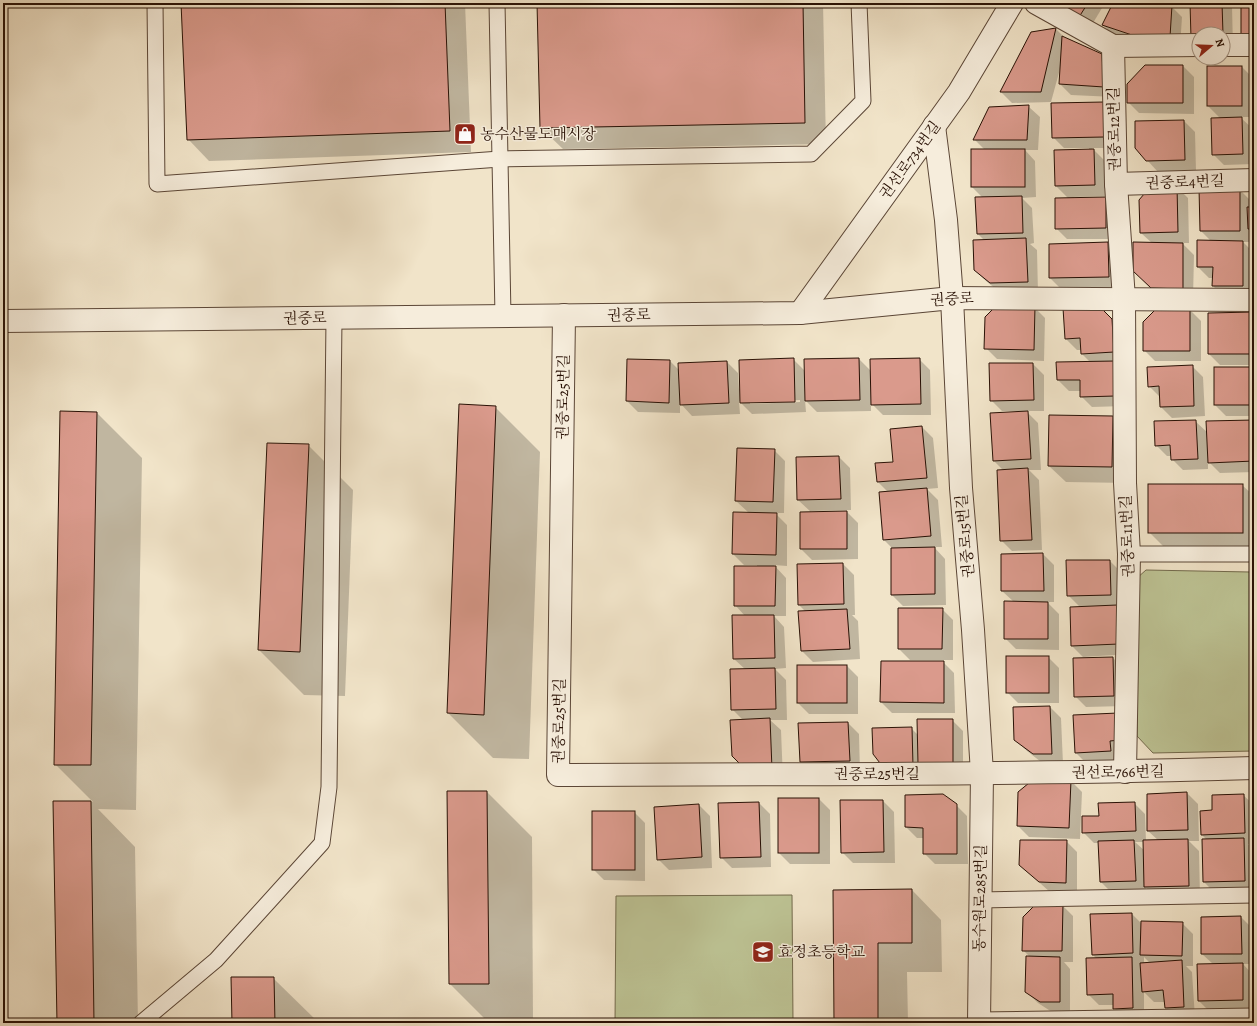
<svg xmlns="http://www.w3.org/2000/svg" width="1257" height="1026" viewBox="0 0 1257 1026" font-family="Alegreya,'Noto Serif KR',serif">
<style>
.green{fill:#bdc394;stroke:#736a4c}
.shadow{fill:#0003;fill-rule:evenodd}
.building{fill:#da9a8c;stroke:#291105}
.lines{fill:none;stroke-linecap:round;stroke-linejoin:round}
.service-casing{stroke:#5b4636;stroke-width:17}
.minor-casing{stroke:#5b4636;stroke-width:24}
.service{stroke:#f6eddc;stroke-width:15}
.minor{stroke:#f6eddc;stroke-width:22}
.labels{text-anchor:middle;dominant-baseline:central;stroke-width:3;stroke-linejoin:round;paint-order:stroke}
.street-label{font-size:15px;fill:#291105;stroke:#f6eddc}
.poi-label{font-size:15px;fill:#291105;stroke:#f6eddc;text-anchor:start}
</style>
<rect width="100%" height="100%" fill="#f1e4c9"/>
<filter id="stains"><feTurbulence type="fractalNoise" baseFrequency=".005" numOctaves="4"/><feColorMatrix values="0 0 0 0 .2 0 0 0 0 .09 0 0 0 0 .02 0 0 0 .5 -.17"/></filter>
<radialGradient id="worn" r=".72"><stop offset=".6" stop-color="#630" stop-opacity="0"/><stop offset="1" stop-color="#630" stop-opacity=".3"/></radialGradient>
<g class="green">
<polygon points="1146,570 1250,572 1254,577 1254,751 1153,753 1137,736 1137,578"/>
<polygon points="792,895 793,1023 615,1023 616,896"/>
</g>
<g class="shadow">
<polygon points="182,3 465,3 471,152 209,161 188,139"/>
<polygon points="538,3 823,3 826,144 563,149 541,128"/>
<polygon points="1058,3 1105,3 1090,28"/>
<polygon points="1114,3 1150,3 1155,5 1171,6 1182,17 1180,48 1114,36 1103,25"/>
<polygon points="1191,3 1229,3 1232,6 1233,48 1223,34 1199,34"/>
<polygon points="1056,29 1065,38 1102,55 1113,66 1115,97 1071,95 1060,84 1061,70 1060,69 1051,102 1012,103 1001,92 1032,32"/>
<polygon points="1183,66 1194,77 1194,114 1139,113 1128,102"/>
<polygon points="1242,67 1253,78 1253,117 1240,117 1253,129 1254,164 1224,165 1213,154 1221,119 1208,106"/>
<polygon points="1103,103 1115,148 1092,148 1105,161 1106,196 1074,197 1074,198 1105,198 1116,209 1117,239 1067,239 1056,228 1069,199 1056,186 1089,150 1089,148 1064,148 1053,137"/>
<polygon points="1029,107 1040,117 1038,150 1025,150 1035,161 1036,197 1022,198 1032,208 1034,243 1030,244 1037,250 1038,293 1002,294 986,281 975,270 985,241 978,234 983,198 972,187 985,150 975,140 989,108"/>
<polygon points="1184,121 1195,132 1196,171 1158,172 1147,160"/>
<polygon points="1177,187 1188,198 1189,243 1182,243 1194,255 1193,299 1163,299 1145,282 1152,243 1141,233"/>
<path d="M 1239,189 L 1250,200 L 1250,208 L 1254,208 L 1254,233 L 1251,229 L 1251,243 L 1254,243 L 1253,297 L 1224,297 L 1213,286 L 1213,278 L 1209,278 L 1198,267 L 1211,241 L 1201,231 ZM 1243,242 L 1251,242 L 1251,250 Z"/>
<polygon points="1108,243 1119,254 1119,287 1061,289 1050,278"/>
<polygon points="1034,307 1045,318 1044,361 997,359 986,348"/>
<polygon points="1190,310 1201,321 1201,361 1155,361 1144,350"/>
<polygon points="1254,313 1254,365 1220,365 1209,354"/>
<polygon points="1110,318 1122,331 1126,406 1092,407 1081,396 1081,391 1069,391 1058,380 1090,362 1082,354 1082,350 1077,350 1066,339"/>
<path d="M 793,359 L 805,371 L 805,360 L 859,359 L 871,371 L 919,359 L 930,370 L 931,415 L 883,415 L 871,403 L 871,411 L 817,412 L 805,400 L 806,412 L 752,414 L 739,401 L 740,414 L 692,416 L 680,403 L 680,413 L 638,412 L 627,401 L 670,361 L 680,371 L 680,364 L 727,362 L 738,373 L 739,389 ZM 800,400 L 800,402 L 750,404 L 750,402 Z"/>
<polygon points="1033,364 1044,375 1044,411 1026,411 1038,423 1041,470 1029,470 1039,480 1042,550 1012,551 1001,540 1003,470 994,461 1016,411 1002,411 991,400"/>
<polygon points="1192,366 1203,377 1205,416 1172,418 1161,407 1160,397 1149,386"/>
<polygon points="1254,368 1254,416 1226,416 1215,405"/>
<polygon points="495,407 540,452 529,759 493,758 448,713"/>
<polygon points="97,413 142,458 136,810 98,809 135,847 138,1023 57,1023 54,802 93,802 55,764"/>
<polygon points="1112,417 1128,434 1128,483 1066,482 1049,466"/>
<polygon points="1195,421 1208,433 1254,421 1254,472 1220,473 1208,461 1208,469 1183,470 1172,459 1171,456 1167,456 1156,445"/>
<polygon points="922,427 933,438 938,488 927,489 938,500 942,547 934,547 945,559 946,605 903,606 892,595 892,548 884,540 888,492 878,482"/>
<polygon points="308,445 353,490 345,696 304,695 259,650"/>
<polygon points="774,450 785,461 784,513 775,513 787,525 787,566 774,565 786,578 786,616 774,616 784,627 786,668 775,669 786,680 787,720 770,720 781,730 783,780 743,720 732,709 746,670 734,659 745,616 735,605 757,567 757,565 744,565 733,554 749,513 736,501"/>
<polygon points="839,457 850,468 851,510 811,511 811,512 798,500"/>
<polygon points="1242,485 1254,496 1254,549 1166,549 1149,532"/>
<polygon points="847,512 858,523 858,559 812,560 801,549"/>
<polygon points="1043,554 1054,565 1054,602 1047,602 1059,614 1059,650 1016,649 1005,638 1014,602 1002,591"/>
<polygon points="1110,561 1121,572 1122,606 1116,606 1130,654 1083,657 1072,646 1081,608 1068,595"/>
<polygon points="843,564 854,575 855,615 852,615 858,621 860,659 813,662 802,651 806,612 799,605 798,565"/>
<polygon points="942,609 953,620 953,660 910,660 899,649"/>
<polygon points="1048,657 1059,668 1059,703 1018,703 1007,692"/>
<polygon points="1113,658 1124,669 1125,706 1086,707 1075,696"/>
<polygon points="943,662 954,673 955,713 892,713 881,702"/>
<polygon points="798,666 847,666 858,677 858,714 809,714 798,703"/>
<polygon points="1050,707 1061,718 1063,764 1045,765 1027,751 1015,739"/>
<polygon points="1118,714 1121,762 1087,764 1076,753"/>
<polygon points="952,720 963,731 963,775 895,777 911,728 918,735"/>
<polygon points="848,723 859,734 860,772 811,773 800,762 799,724"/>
<polygon points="1071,781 1082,792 1080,839 1029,837 1018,826"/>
<polygon points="487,792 532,837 533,1023 489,1023 450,984"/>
<path d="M 1187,793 L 1198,804 L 1199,841 L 1189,841 L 1199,851 L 1200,897 L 1156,897 L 1146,888 L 1146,892 L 1112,893 L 1101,882 L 1100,843 L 1094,843 L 1083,832 L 1100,817 L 1134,803 L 1145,814 L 1146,841 L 1159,841 L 1148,831 ZM 1135,842 L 1144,842 L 1145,851 Z"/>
<polygon points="1243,795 1254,805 1254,844 1248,844 1254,850 1254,892 1215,893 1204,882 1207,840 1202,835 1213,811"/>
<polygon points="819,799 830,810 830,864 790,864 779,853"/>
<polygon points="883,801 894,812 895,863 853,863 842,852"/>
<polygon points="759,803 770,814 771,867 732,868 721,857"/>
<polygon points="699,805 710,816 712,868 669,870 658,859"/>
<polygon points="956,805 967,816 968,864 935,864 924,853 924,838 917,838 906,827"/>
<polygon points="634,812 645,823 645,881 604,880 593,869"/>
<polygon points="1066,841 1077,852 1077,893 1051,893 1020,865"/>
<polygon points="912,890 941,920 942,972 907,972 908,1023 835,1023 834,891"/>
<polygon points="1062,905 1073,916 1073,962 1064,962 1070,969 1070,1013 1052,1012 1038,1003 1026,991 1030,957 1023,950"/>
<path d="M 1132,914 L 1142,924 L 1182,923 L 1193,934 L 1193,966 L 1186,966 L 1192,972 L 1195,1018 L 1176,1019 L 1166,1008 L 1165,1002 L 1154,1002 L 1144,992 L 1144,1019 L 1125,1019 L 1114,1008 L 1114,1005 L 1099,1005 L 1088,994 L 1097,959 L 1092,954 ZM 1144,957 L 1150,963 L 1144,963 Z"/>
<polygon points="1241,917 1252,928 1252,964 1243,964 1253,975 1254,1011 1210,1012 1199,1001 1213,964 1202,954"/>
<polygon points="273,978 318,1022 318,1023 233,1023"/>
</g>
<g class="building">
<polygon points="181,3 445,3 450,131 187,140"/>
<polygon points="537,3 803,3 805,123 540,128"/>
<polygon points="1057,3 1088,3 1079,17"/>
<polygon points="1113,3 1152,3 1155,4 1172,5 1170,37 1147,40 1102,25"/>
<polygon points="1190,3 1222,3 1223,34 1199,34 1199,38 1191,38"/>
<rect x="1241" y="3" width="13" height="33"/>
<polygon points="1056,28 1041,92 1000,92 1031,32"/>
<polygon points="1062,36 1102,54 1104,87 1059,84"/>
<polygon points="1145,65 1183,65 1183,103 1127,103 1127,84"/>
<rect x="1207" y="66" width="35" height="40"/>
<polygon points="1104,102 1104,137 1052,138 1051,103"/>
<polygon points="1029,105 1027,140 973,140 989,107"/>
<polygon points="1242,117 1243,154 1212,155 1211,118"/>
<polygon points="1184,120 1185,160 1146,161 1135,148 1135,121"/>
<rect x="971" y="149" width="54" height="38"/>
<polygon points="1094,149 1095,185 1055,186 1054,150"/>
<polygon points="1177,186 1178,232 1140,233 1139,200 1150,187"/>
<polygon points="1199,188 1240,188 1240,231 1200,231"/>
<polygon points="1253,193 1254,193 1254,229 1248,229 1247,207 1253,207"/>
<polygon points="1022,196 1023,233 977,234 975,197"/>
<polygon points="1106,197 1106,228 1055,229 1055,198"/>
<polygon points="1026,238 1028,282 990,283 974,270 973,240"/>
<polygon points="1197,240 1243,241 1243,286 1212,286 1213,267 1197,267"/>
<polygon points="1108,242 1109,277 1049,278 1049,244"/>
<polygon points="1133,242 1183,243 1183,289 1151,288 1133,271"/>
<rect x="1250" y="242" width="4" height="40"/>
<polygon points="997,305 1035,306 1034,350 984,349 985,317"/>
<polygon points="1099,306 1112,319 1114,352 1081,354 1080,338 1065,339 1063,308"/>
<polygon points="1156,309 1190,309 1190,351 1143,351 1143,322"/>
<polygon points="1254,312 1254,354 1208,354 1208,313"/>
<polygon points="794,358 795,402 740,403 739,360"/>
<polygon points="859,358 860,400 805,401 804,359"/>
<polygon points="920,358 921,404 871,405 870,359"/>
<polygon points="627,359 670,360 669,403 626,401"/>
<polygon points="727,361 729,403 680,405 678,363"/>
<polygon points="1115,361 1115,396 1080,397 1080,380 1057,380 1056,362"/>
<polygon points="989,363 1033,363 1034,400 990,401"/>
<polygon points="1193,365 1194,406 1160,407 1159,386 1148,387 1147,367"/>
<rect x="1214" y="367" width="40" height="38"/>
<polygon points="459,404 496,406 484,715 447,713"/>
<polygon points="60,411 97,412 91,765 54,765"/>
<polygon points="1028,411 1031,459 993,461 990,413"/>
<polygon points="1049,415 1113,416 1112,467 1048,466"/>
<polygon points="1196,420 1198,459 1171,460 1170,445 1155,446 1154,421"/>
<polygon points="1254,420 1254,461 1208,463 1206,421"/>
<polygon points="922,426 927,478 877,482 875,463 893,462 890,429"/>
<polygon points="267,443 309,444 300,652 258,650"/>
<polygon points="737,448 775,449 773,502 735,501"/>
<polygon points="839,456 841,499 797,500 796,457"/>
<polygon points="1028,468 1032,540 1000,541 997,470"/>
<rect x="1148" y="484" width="95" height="49"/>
<polygon points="927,488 931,536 883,540 879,492"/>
<polygon points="847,511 847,549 800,549 800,512"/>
<polygon points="733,512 777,513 776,555 732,554"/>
<polygon points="935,547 935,594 891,595 891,548"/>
<polygon points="1043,553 1044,591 1001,591 1001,554"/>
<polygon points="1066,560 1110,560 1111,595 1067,596"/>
<polygon points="843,563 844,604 798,605 797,564"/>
<polygon points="734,566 776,566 775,606 734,606"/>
<polygon points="1004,601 1048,602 1048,639 1004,639"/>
<polygon points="1117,605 1119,644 1071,646 1070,607"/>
<polygon points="898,608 943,608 942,649 898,649"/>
<polygon points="847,609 850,649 801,651 798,611"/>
<polygon points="732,615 774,615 775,658 733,659"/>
<rect x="1006" y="656" width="43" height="37"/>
<polygon points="1113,657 1114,696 1074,697 1073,658"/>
<polygon points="881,661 944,661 944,703 880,702"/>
<rect x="797" y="665" width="50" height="38"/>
<polygon points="775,668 776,709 731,710 730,669"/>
<polygon points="1050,706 1052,754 1033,754 1014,740 1013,707"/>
<polygon points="1118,713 1120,740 1110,741 1111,751 1075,753 1073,715"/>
<polygon points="770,718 772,769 746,770 732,756 730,720"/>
<polygon points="917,719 953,719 953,764 918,764"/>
<polygon points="848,722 850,761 800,762 798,723"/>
<polygon points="912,727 913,766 883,767 873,754 872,728"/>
<polygon points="1035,778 1071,780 1069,828 1017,826 1018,792"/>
<polygon points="447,791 487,791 489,984 449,984"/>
<polygon points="1187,792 1188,830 1147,831 1147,794"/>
<polygon points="943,794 957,804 957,854 923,854 923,828 905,827 905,795"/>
<polygon points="1244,794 1245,833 1201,835 1200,811 1212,810 1212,795"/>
<rect x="778" y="798" width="41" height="55"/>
<polygon points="840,800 883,800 884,852 841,853"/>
<polygon points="53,801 91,801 94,1023 57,1023"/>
<polygon points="759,802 761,857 720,858 718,803"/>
<polygon points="1135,802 1136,831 1082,833 1082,816 1099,816 1098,803"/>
<polygon points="699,804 702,857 657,860 654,807"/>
<rect x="592" y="811" width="43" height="59"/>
<polygon points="1244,838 1245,881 1203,882 1202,839"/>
<polygon points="1188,839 1189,886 1144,887 1143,840"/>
<polygon points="1020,840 1067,840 1066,883 1039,882 1019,865"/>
<polygon points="1134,840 1136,881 1100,882 1098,841"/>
<polygon points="912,889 912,943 878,943 878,1023 834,1023 833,890"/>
<polygon points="1037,903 1063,904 1062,951 1022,951 1023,917"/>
<polygon points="1132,913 1133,953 1092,955 1090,914"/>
<polygon points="1241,916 1242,954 1201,954 1201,917"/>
<polygon points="1141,921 1183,922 1182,956 1140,955"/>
<polygon points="1026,956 1060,957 1060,1002 1040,1002 1025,992"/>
<polygon points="1132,957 1133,1008 1113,1009 1113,994 1087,995 1086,958"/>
<polygon points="1182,960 1184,1007 1165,1008 1163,990 1142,992 1140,963"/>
<polygon points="1243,963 1243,1000 1198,1001 1197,964"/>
<polygon points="231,977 274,977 275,1023 232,1023"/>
</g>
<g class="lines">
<g class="service-casing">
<g id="service">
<polyline points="155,3 157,184 500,159 811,154 863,101 859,3"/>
<polyline points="497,3 503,316"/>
<polyline points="1129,554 1254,554"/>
<polyline points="980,900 1254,895"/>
<polyline points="979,1020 1254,1016"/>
<polyline points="141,1023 216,960 322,843 329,787 334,318"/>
</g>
</g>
<g class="minor-casing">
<g id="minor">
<polyline points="1036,3 1113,46 1116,184 1124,299 1125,483 1129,554 1125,772"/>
<polyline points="1223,45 1254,45"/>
<polyline points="1113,46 1199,45"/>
<polyline points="934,126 946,220 952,298 961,488 973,630 982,773 979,1023"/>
<polyline points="1116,184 1254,180"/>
<polyline points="800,313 959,92 1012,3"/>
<path d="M 564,315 L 558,775 C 790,774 1022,775 1254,768"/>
<polyline points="3,321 800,313 952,298 1254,300"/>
</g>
</g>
<use href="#service" class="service"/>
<use href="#minor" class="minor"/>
</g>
<defs>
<g id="shop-square" transform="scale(1.15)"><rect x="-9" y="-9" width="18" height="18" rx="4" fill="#8f2418" stroke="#f6eddc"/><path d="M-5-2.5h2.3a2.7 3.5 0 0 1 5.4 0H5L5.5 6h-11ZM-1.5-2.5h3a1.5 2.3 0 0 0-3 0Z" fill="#fff"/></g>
<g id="school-square" transform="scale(1.15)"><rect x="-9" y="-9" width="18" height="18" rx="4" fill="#8f2418" stroke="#f6eddc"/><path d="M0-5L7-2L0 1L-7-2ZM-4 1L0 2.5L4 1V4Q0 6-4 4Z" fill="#fff"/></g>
</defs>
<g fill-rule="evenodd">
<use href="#shop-square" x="465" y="134"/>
<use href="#school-square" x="763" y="952"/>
</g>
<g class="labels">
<g class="street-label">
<text transform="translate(1114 129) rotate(-91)">권중로12번길</text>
<text transform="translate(910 160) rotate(-54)">권선로734번길</text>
<text transform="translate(1185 182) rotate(-2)">권중로4번길</text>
<text transform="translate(952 299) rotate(-3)">권중로</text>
<text transform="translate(629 315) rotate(-1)">권중로</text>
<text transform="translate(305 318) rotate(-1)">권중로</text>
<text transform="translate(563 397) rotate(-89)">권중로25번길</text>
<text transform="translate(965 536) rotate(-95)">권중로15번길</text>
<text transform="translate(1127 536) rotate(-92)">권중로11번길</text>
<text transform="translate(559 721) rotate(-89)">권중로25번길</text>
<text transform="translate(1118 772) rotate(-1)">권선로766번길</text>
<text x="877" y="774">권중로25번길</text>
<text transform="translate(980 898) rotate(-89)">동수원로285번길</text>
</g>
<g class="poi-label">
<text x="480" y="134">농수산물도매시장</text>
<text x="778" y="952">효정초등학교</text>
</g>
</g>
<rect width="1257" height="1026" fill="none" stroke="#f1e4c9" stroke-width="16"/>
<rect x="4" y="4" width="1249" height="1018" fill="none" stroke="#291105" stroke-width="2"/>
<rect x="8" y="8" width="1241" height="1010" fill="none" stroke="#291105"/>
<g transform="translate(1211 46) rotate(71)"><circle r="19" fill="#f6eddc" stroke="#a49586"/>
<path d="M0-3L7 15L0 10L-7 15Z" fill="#8f2418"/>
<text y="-6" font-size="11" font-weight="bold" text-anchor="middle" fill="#291105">N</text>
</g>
<rect width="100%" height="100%" filter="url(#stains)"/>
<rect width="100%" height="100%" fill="url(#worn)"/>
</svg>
